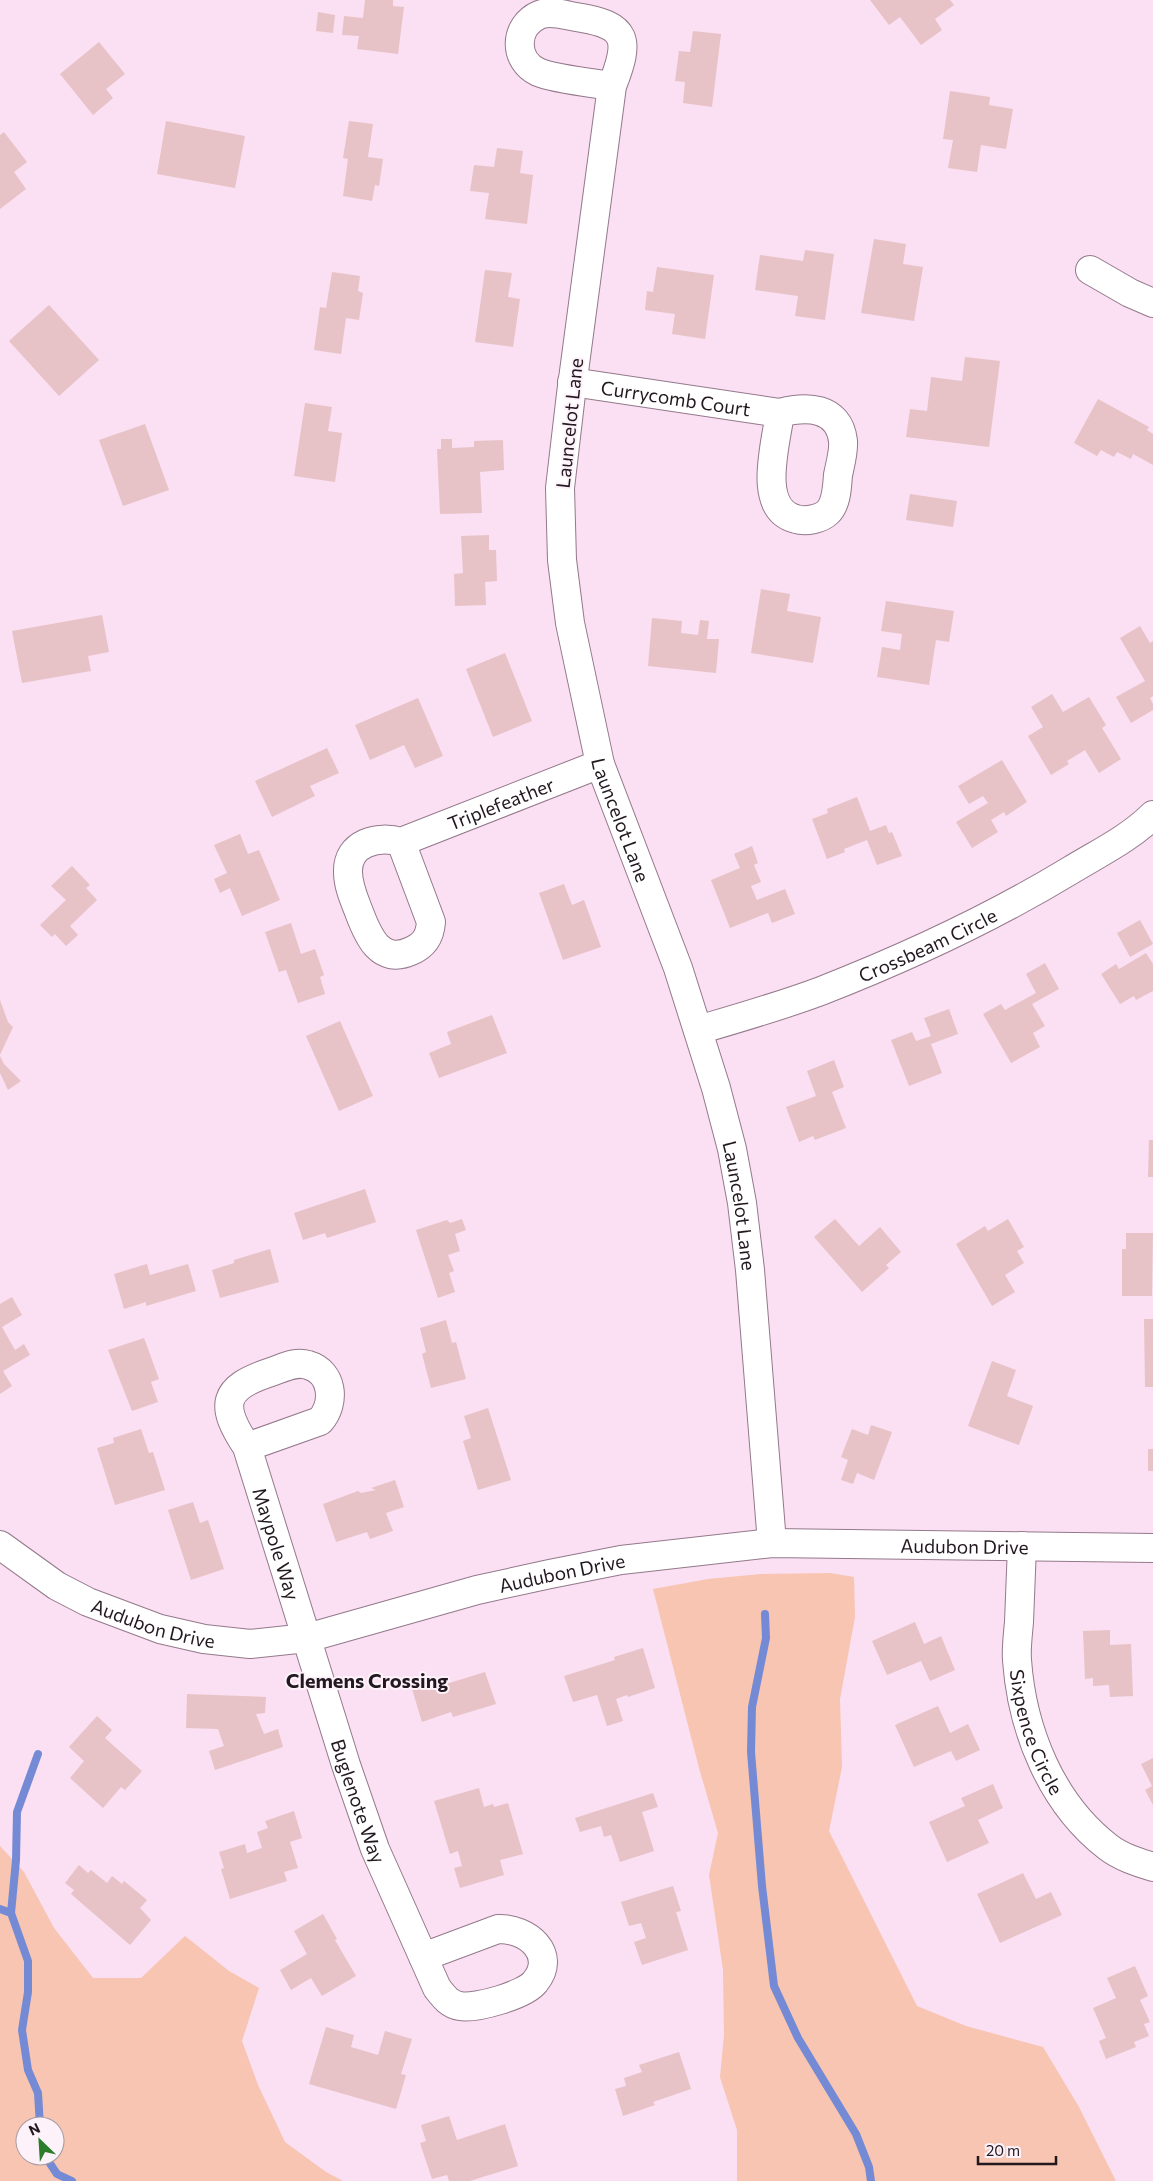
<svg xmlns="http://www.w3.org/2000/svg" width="1153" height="2181" viewBox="0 0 1153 2181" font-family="Commissioner,sans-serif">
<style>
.green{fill:#f7c5b1;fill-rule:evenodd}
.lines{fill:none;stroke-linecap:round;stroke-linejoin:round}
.stream{stroke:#758ad5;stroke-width:8}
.building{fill:#e7c3c7}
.minor-casing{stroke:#93798b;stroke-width:30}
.minor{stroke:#fff;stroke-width:28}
.labels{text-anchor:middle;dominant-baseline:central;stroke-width:4;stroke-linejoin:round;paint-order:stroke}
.street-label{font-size:19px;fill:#22181f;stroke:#fdf2fa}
.neighbourhood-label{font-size:20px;font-weight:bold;fill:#22181f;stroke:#fdf2fa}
</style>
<rect width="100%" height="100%" fill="#fbdff2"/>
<g class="green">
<polygon points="830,1573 854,1577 855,1617 840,1699 842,1767 829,1831 917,2006 966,2026 1043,2047 1079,2107 1116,2181 737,2181 737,2130 720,2077 724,2035 723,1970 709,1875 718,1833 699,1768 653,1589 708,1579 761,1574"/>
<path d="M 0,1846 L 24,1872 L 54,1928 L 93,1978 L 141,1978 L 185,1936 L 229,1971 L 259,1988 L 242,2041 L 258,2085 L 285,2142 L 326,2172 L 343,2181 L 0,2181 ZM 25,2126 L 55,2126 L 55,2156 L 25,2156 Z"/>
</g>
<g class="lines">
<g class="stream">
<polyline points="765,1614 766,1638 752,1707 751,1752 762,1886 774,1986 798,2038 856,2134 869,2167 871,2181"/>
<polyline points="0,1909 11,1913 28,1961 28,1992 22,2030 28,2070 38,2093 40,2126"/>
<polyline points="11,1913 16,1860 17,1812 38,1754"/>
<polyline points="45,2156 57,2174 72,2181"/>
</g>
</g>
<g class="building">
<polygon points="365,0 393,0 393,6 404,7 398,54 357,49 359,36 342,35 344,16 363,18"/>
<polygon points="870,0 950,0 954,5 935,19 942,30 921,45 900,17 889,25"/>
<polygon points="318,12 335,15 333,33 316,31"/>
<polygon points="693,31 721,34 712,107 683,103 685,82 675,81 679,51 690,52"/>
<polygon points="99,42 125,74 106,89 113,98 93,115 60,74"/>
<polygon points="950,91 990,97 989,105 1013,109 1006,149 981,145 977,172 948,168 953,140 943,139"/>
<polygon points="166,121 245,136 235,188 157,174"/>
<polygon points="349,121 373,124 368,157 383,159 379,186 375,185 372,201 343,196 348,159 343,158"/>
<polygon points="4,132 27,162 14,172 26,189 0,209 0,135"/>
<polygon points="497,148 523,151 520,173 533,175 527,224 485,219 489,193 470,191 474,165 494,167"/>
<polygon points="874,239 906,244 903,264 923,267 914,321 861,313"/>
<polygon points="805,250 834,254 825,320 795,316 798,296 755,290 760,255 803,261"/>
<polygon points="657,267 714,275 705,339 672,334 675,314 645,310 647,291 653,292"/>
<polygon points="485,270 512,273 508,297 520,299 513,347 475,342"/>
<polygon points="332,272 360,276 358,291 363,293 359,320 346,318 341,354 314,350 320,307 326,308"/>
<polygon points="49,305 99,360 59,396 9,341"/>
<polygon points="965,357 1000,361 989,447 906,437 910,409 927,411 931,377 962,381"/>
<polygon points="1098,399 1149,427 1147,430 1153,434 1153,465 1133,454 1131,459 1117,452 1114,457 1101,450 1097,456 1074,443"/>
<polygon points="305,403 332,407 328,431 342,433 335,482 294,476"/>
<polygon points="145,424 169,490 123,506 99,440"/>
<polygon points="441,439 452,439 452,448 474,447 474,441 503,440 504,470 480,472 482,513 440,514 437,449 441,449"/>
<polygon points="910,494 957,501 953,527 906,520"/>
<polygon points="489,535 489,550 496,550 497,581 485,582 486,605 455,606 454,574 463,573 461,536"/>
<polygon points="761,589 790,594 787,611 821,617 813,663 751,653"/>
<polygon points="886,601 954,611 949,642 936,640 929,685 877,677 882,647 900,650 902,634 881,631"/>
<polygon points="102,615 109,652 88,656 91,671 22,683 12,631"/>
<polygon points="652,618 682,621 681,633 698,635 700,620 709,621 707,639 719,639 716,673 648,666"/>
<polygon points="1140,626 1150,643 1153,641 1153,696 1150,698 1153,704 1153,710 1131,723 1116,697 1145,681 1120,638"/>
<polygon points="505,653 532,721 493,737 466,669"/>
<polygon points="1052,694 1063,712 1089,697 1106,725 1102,728 1121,759 1099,773 1085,750 1067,761 1069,764 1051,775 1028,736 1043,727 1031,707"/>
<polygon points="418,698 443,756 415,768 404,745 370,760 355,725"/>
<polygon points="327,748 339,773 310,786 315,796 272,817 255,781"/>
<polygon points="1002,760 1027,802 1006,816 1004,812 991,820 998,832 972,848 956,822 988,803 983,796 969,804 958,786"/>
<polygon points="857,797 870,831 886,825 889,833 892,832 902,856 877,865 867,840 844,849 845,852 827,859 812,819 828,813 827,809"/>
<polygon points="240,834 248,854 259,850 280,900 242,916 230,888 220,893 214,879 227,873 214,845"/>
<polygon points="752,846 758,863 754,865 761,882 751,886 757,900 785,889 795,914 772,923 768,913 730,928 711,880 740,868 734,854"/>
<polygon points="72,866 90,885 86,888 97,900 70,926 78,935 66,946 55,934 52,937 40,925 66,900 51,886"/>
<polygon points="564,884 572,905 584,900 601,947 563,960 539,893"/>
<polygon points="1140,920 1153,944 1130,957 1117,933"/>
<polygon points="291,923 301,954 315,949 324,975 320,977 325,994 298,1003 286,970 279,972 265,932"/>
<polygon points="1146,953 1153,964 1153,991 1136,1000 1134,996 1120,1004 1101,974 1116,964 1119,969"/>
<polygon points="1045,963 1059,989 1032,1004 1045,1026 1033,1033 1040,1047 1011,1063 983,1014 1001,1004 1005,1010 1036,993 1026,974"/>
<polygon points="0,1000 8,1022 13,1027 0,1055"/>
<polygon points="949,1009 958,1034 931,1044 942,1073 909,1086 891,1040 912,1032 916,1041 931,1036 924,1018"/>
<polygon points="492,1015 507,1053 439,1078 429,1053 451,1044 447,1032"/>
<polygon points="340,1021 373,1096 339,1111 306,1036"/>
<polygon points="0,1056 4,1064 21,1081 8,1090 0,1073"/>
<polygon points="834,1060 844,1087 832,1092 846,1128 815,1140 813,1136 799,1142 786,1107 816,1096 807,1071"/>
<polygon points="1149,1140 1153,1140 1153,1177 1148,1177"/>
<polygon points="365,1189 376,1222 327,1238 325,1233 303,1240 294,1213"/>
<polygon points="462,1219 466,1230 455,1234 460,1251 448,1255 454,1271 449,1273 455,1292 438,1298 416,1230 447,1220 450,1223"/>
<polygon points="835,1219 859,1246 880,1227 901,1252 886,1265 889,1268 862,1292 814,1237"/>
<polygon points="1008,1219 1024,1247 1017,1251 1024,1263 1005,1275 1015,1292 992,1306 956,1244 985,1226 988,1231"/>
<polygon points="1126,1233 1153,1233 1152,1296 1122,1296 1122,1249 1126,1249"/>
<polygon points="270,1249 279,1282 220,1298 212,1270 234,1263 234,1260"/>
<polygon points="147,1264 150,1275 188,1264 196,1291 146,1306 146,1302 124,1309 114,1274"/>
<polygon points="12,1297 22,1315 2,1327 15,1350 24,1344 30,1355 3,1371 12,1386 0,1394 0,1304"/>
<polygon points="1144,1319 1153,1319 1153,1387 1145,1387"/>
<polygon points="446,1320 452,1343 456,1342 466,1379 431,1388 422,1354 426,1352 420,1328"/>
<polygon points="144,1338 159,1379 151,1382 158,1402 132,1411 108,1350"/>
<polygon points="992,1361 1016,1370 1007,1396 1033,1406 1019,1445 968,1426"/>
<polygon points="488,1408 511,1480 478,1490 463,1441 471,1438 464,1416"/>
<polygon points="871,1425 892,1432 874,1480 857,1473 853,1484 841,1480 848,1460 841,1457 852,1429 868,1435"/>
<polygon points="141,1429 149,1453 153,1452 165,1490 115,1505 97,1448 114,1443 113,1438"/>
<rect x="1148" y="1449" width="5" height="22"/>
<polygon points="395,1480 404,1507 386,1513 393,1531 370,1539 367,1532 336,1542 323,1504 358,1491 361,1493 376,1490 371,1488"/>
<polygon points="193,1502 200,1523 208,1520 224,1569 191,1580 168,1510"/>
<polygon points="915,1622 924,1644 941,1636 955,1670 930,1681 921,1661 887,1675 872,1641"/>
<polygon points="1110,1630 1110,1645 1131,1644 1133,1696 1110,1697 1109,1685 1093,1686 1093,1678 1085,1679 1083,1631"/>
<polygon points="643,1648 655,1688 628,1697 627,1695 616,1699 623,1721 607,1726 597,1695 573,1702 564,1676 615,1660 614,1657"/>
<polygon points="485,1672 496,1704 453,1717 451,1712 422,1722 412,1689 441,1680 443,1685"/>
<polygon points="187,1694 266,1697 265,1713 256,1714 264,1734 278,1729 283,1747 215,1770 209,1751 224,1746 218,1729 186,1728"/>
<polygon points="938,1706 950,1733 968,1724 980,1750 956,1761 951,1751 914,1767 895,1725"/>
<polygon points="97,1716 112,1730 105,1738 142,1771 125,1790 121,1787 103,1808 70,1778 84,1761 69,1747"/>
<polygon points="1153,1758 1153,1805 1145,1790 1152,1786 1141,1764"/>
<polygon points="993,1784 1003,1808 978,1820 989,1843 947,1862 929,1822 965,1806 961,1798"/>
<polygon points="479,1788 484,1807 493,1804 494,1807 508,1803 523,1854 500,1860 504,1875 460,1888 454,1868 462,1866 458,1851 450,1854 434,1801"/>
<polygon points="653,1793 658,1807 642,1812 654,1851 620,1862 611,1835 604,1837 601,1826 580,1832 575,1818"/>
<polygon points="294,1811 302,1838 290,1842 298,1868 284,1872 287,1881 230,1899 221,1869 224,1868 219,1852 245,1844 247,1853 262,1848 257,1832 268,1828 265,1821"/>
<polygon points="79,1865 88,1873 91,1870 107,1883 112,1876 122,1884 124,1881 147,1900 140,1908 151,1920 130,1945 71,1894 74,1890 65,1883"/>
<polygon points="1023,1873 1036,1899 1051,1892 1062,1915 1000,1943 977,1894"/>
<polygon points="673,1886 681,1911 676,1912 688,1950 642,1965 634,1942 646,1938 641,1923 629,1926 621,1902"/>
<polygon points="323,1914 337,1939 335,1940 356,1976 322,1996 311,1978 291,1990 280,1970 307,1954 294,1931"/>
<polygon points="1135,1966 1148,1996 1140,2000 1150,2022 1144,2024 1149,2036 1134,2042 1136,2047 1106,2059 1099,2041 1106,2038 1093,2008 1116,1998 1107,1978"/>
<polygon points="326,2027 354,2035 351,2047 378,2055 385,2031 412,2039 401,2074 406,2075 396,2109 309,2084"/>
<polygon points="679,2052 691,2089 653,2102 655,2105 623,2116 615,2089 626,2086 624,2078 642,2072 639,2065"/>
<polygon points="449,2116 457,2140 505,2124 518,2166 470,2181 449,2181 447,2175 432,2179 420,2143 426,2141 421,2125"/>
</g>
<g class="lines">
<g class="minor-casing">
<g id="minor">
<path id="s1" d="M 612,86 C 593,83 554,79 538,72 C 513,60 514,26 539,15 C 551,10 564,15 576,17 C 629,25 630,40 612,86 L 571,394 L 560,488 L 562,560 L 570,623 L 600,764 L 678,968 L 716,1088 L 732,1149 L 742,1203 L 750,1270 L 772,1543"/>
<polyline points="1090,270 1130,293 1153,303"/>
<path id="s2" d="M 572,382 L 780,413 C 806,406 839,406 843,441 C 844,451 840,465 838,475 C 837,486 837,503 828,512 C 821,519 806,522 796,519 C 756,509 776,443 780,413"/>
<path id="s3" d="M 401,842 L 431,922 C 430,936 425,945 411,951 C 380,965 368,936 359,912 C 354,899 348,886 348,872 C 347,843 378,835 401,842 L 600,764"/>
<path id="s4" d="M 698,1030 C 739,1018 781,1006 821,991 C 908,957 992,918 1071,870 C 1099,853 1130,838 1153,815"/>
<path id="s5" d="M 247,1447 L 320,1421 C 336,1403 333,1372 308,1365 C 295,1361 283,1368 271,1372 C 222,1388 219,1405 247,1447 L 346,1765 L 375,1849 L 437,1988 C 444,1997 449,2004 460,2006 C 476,2009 525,1995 535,1982 C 558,1954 527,1928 498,1929 L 423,1957"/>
<path id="s6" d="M 0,1545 L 57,1586 L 88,1602 L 160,1629 L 204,1639 L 250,1644 L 307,1638 L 477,1590 L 550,1574 L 621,1560 L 772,1543 L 1153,1548"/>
<path id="s7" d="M 1022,1546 C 1021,1571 1020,1597 1019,1622 C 1018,1634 1016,1648 1017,1660 C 1022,1730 1051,1803 1108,1847 C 1121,1857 1137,1862 1153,1867"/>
</g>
</g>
<use href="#minor" class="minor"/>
</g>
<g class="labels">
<g class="street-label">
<text stroke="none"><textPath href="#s2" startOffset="105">Currycomb Court</textPath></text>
<text transform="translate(569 423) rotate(-84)">Launcelot Lane</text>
<text stroke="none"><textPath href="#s3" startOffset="419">Triplefeather</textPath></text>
<text stroke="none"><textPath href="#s1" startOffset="1031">Launcelot Lane</textPath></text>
<text stroke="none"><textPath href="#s4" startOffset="245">Crossbeam Circle</textPath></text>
<text stroke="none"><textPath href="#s1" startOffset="1436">Launcelot Lane</textPath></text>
<text stroke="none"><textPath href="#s5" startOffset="388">Maypole Way</textPath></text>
<text stroke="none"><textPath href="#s6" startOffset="999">Audubon Drive</textPath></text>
<text stroke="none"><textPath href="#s6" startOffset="594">Audubon Drive</textPath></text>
<text stroke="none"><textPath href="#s6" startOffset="174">Audubon Drive</textPath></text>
<text stroke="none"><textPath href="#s7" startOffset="189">Sixpence Circle</textPath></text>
<text stroke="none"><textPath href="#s5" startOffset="658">Buglenote Way</textPath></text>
</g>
<g class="neighbourhood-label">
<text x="367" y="1680">Clemens Crossing</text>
</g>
</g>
<g transform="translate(40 2141) rotate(335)"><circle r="24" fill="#fdf2fa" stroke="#a59ba2"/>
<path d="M0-4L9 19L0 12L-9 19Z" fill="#2b7d29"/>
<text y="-8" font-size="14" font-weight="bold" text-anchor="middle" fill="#22181f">N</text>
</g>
<path d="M978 2156v8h78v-8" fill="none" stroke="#22181f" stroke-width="2.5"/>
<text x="986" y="2156" font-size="15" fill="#22181f" stroke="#fdf2fa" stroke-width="4" paint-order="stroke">20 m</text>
</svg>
